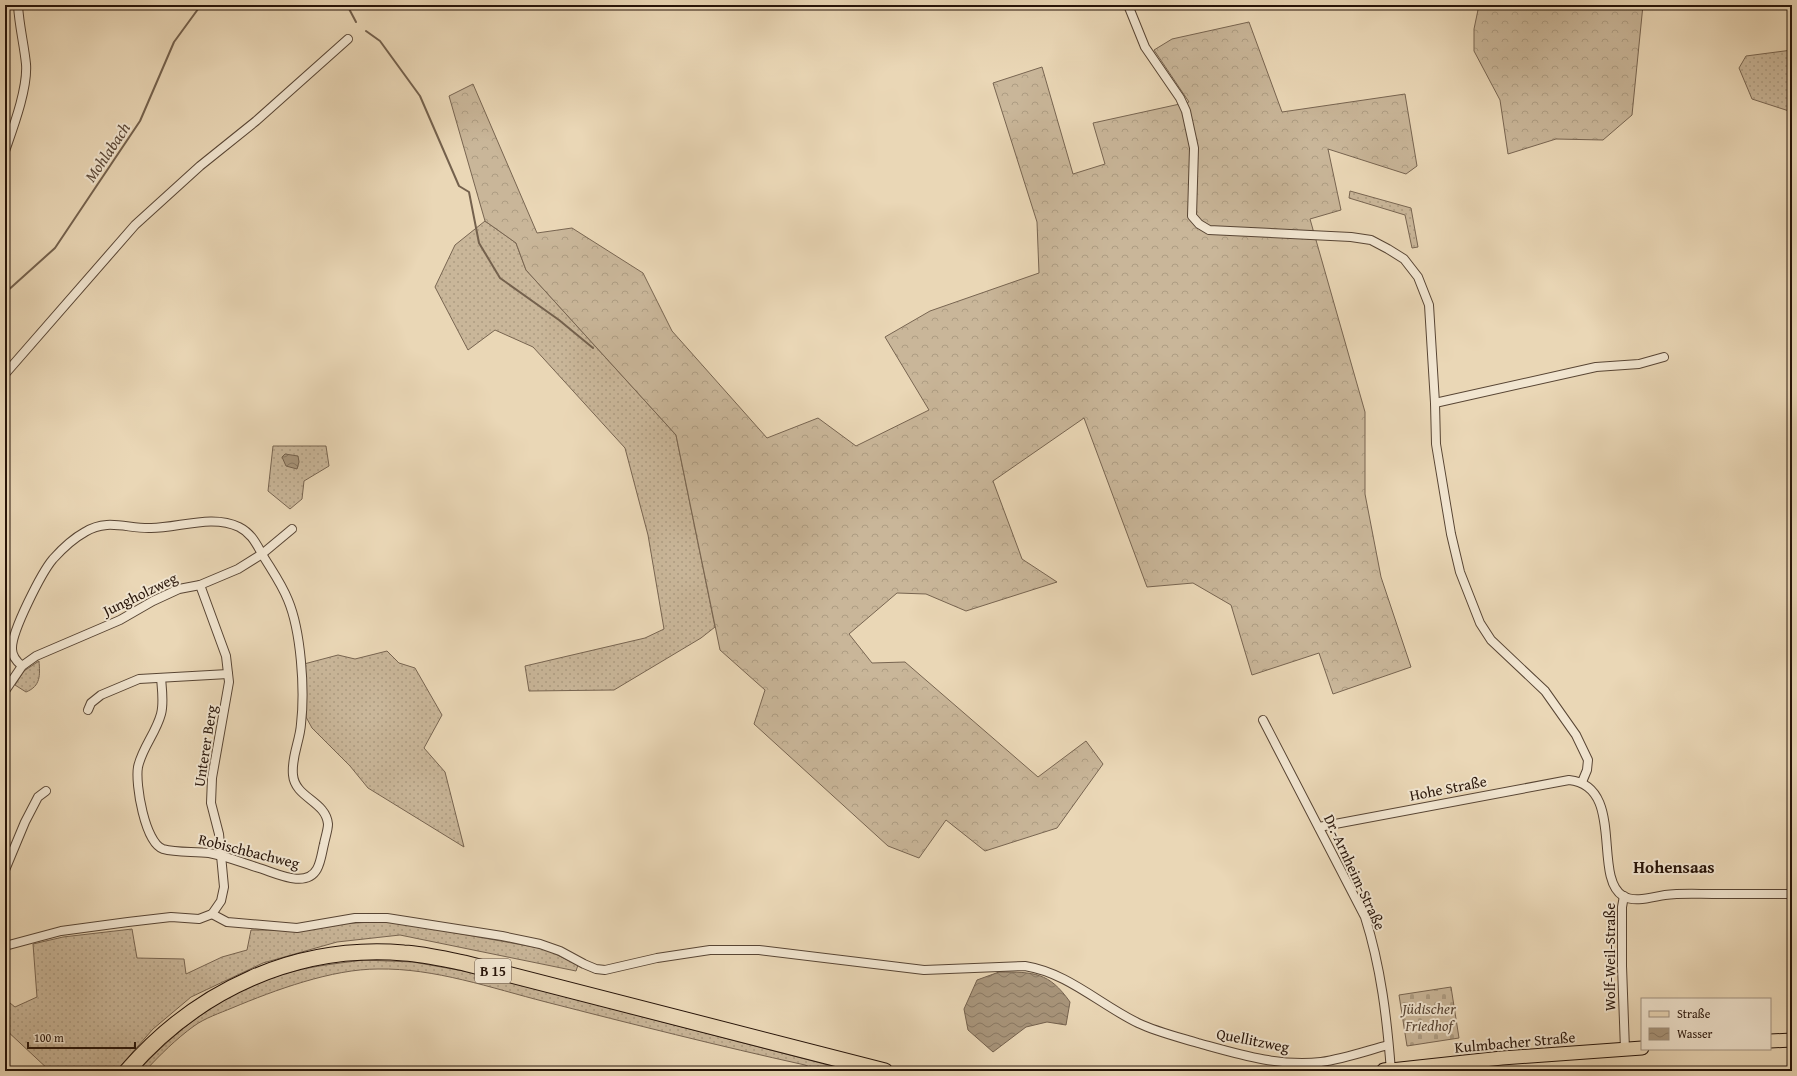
<svg xmlns="http://www.w3.org/2000/svg" width="1797" height="1076" viewBox="0 0 1797 1076" font-family="'Gentium Book Plus',serif">
<style>
.grass{fill:url(#grass-dots);stroke:#786551}
.forest{fill:url(#forest-crowns);stroke:#786551}
.cemetery{fill:url(#cemetery-stones);stroke:#786551}
.water{fill:url(#water-waves);stroke:#74614d}
.lines{fill:none;stroke-linecap:round;stroke-linejoin:round}
.stream{stroke:#74614d;stroke-width:2}
.street-casing{stroke:#584534;stroke-width:10}
.primary-casing{stroke:#271409;stroke-width:15}
.highway-casing{stroke:#271409;stroke-width:17}
.street{stroke:#f1e5d0;stroke-width:8}
.primary{stroke:#ead7b6;stroke-width:13}
.highway{stroke:#ead7b6;stroke-width:15}
.labels{text-anchor:middle;dominant-baseline:central;stroke-width:4;stroke-linejoin:round;paint-order:stroke}
.shield{fill:#f1e5d0;stroke:#645345;stroke-width:1}
.shield-label{font-size:14px;font-weight:bold;fill:#271409}
.street-label{font-size:15px;fill:#271409;stroke:#f1e5d0}
.park-label{font-size:15px;font-style:italic;fill:#584534;stroke:#f1e5d0}
.water-label{font-size:16px;font-style:italic;fill:#5b4837;stroke:#f1e5d0}
.quarter-label{font-size:17px;font-weight:bold;fill:#271409;stroke:#f1e5d0}
</style>
<defs>
<pattern id="grass-dots" width="8" height="8" patternUnits="userSpaceOnUse"><rect width="8" height="8" fill="#c9b699"/><path d="M2 2h.1M6 6h.1" fill="none" stroke="#ad9c82" stroke-width="1.8" stroke-linecap="round"/></pattern>
<pattern id="forest-crowns" width="20" height="18" patternUnits="userSpaceOnUse"><rect width="20" height="18" fill="#c9b699"/><path d="M2 6a3 3 0 1 1 6 0M12 15a3 3 0 1 1 6 0" fill="none" stroke="#ad9c82"/></pattern>
<pattern id="cemetery-stones" width="16" height="16" patternUnits="userSpaceOnUse"><rect width="16" height="16" fill="#c9b699"/><path d="M2 7V4a2 2 0 0 1 4 0v3zM10 15v-3a2 2 0 0 1 4 0v3z" fill="#ad9c82"/></pattern>
<pattern id="water-waves" width="16" height="10" patternUnits="userSpaceOnUse"><rect width="16" height="10" fill="#a8957b"/><path d="M0 5q4-4 8 0t8 0" fill="none" stroke="#897863"/></pattern>
</defs>
<rect width="100%" height="100%" fill="#ead7b6"/>
<filter id="stains"><feTurbulence type="fractalNoise" baseFrequency=".005" numOctaves="4"/><feColorMatrix values="0 0 0 0 .2 0 0 0 0 .09 0 0 0 0 .02 0 0 0 .5 -.17"/></filter>
<radialGradient id="worn" r=".72"><stop offset=".6" stop-color="#630" stop-opacity="0"/><stop offset="1" stop-color="#630" stop-opacity=".3"/></radialGradient>
<g class="grass">
<polygon points="1792,50 1792,112 1752,99 1739,68 1746,56"/>
<polygon points="1350,191 1411,208 1418,247 1412,248 1405,215 1349,198"/>
<polygon points="485,221 516,243 526,270 676,435 715,627 701,638 614,690 529,691 525,666 645,638 664,629 648,535 625,448 533,347 495,330 468,350 435,287 455,245"/>
<polygon points="273,446 326,446 329,466 304,481 302,499 290,509 268,491"/>
<polygon points="387,651 399,663 415,668 442,715 424,748 445,772 464,847 368,788 350,766 312,728 306,717 304,664 338,655 355,659"/>
<path d="M 39,661 C 40,675 41,686 26,692 L 15,685 L 24,671 Z"/>
<polygon points="390,921 545,949 578,965 576,971 400,935 337,942 263,963 191,997 153,1029 116,1071 50,1071 5,1029 5,999 15,1007 37,997 33,944 63,937 132,929 137,958 184,959 186,974 222,957 247,950 251,930 301,930 321,925"/>
<path d="M 364,960 L 413,962 L 475,973 L 851,1071 L 819,1071 L 805,1065 C 719,1046 632,1024 546,1002 C 491,988 435,968 378,969 C 332,969 275,990 232,1008 C 220,1013 205,1018 194,1026 C 176,1039 160,1055 145,1071 L 138,1071 C 177,1030 218,997 272,978 C 301,967 333,964 364,960 Z"/>
</g>
<g class="forest">
<polygon points="1479,5 1643,5 1632,115 1603,140 1556,139 1508,154 1500,100 1474,51 1474,29"/>
<polygon points="1249,22 1282,112 1405,94 1417,166 1406,174 1328,149 1341,210 1310,219 1365,412 1365,494 1381,577 1411,667 1333,694 1319,653 1252,675 1231,605 1193,583 1147,587 1084,418 993,481 1022,559 1057,582 966,611 926,594 897,593 849,634 872,663 905,662 1038,777 1086,741 1103,764 1057,828 985,851 946,820 919,858 888,846 754,724 765,690 720,650 676,435 526,270 516,243 485,221 449,96 473,84 537,233 572,228 643,273 672,331 767,438 818,418 856,446 929,410 885,337 930,311 1039,273 1037,222 993,83 1042,67 1073,174 1105,164 1093,123 1189,102 1154,50 1172,39"/>
</g>
<polygon class="cemetery" points="1451,987 1459,1038 1407,1046 1399,995"/>
<g class="water">
<polygon points="285,454 298,456 299,462 297,469 286,466 282,457"/>
<path d="M 999,972 C 1034,972 1049,972 1070,1002 L 1066,1025 L 1047,1022 L 1026,1027 L 993,1052 L 968,1030 L 964,1009 L 977,980 Z"/>
</g>
<g class="lines">
<g class="stream">
<polyline points="347,5 356,22"/>
<polyline points="366,31 380,41 420,96 459,186 469,192 479,243 500,278 559,320 593,348"/>
<polyline points="5,293 55,248 140,121 174,42 201,5"/>
</g>
<g class="street-casing">
<g id="street">
<polyline points="1128,5 1145,47 1180,98 1186,111 1194,148 1192,216 1199,224 1209,230 1351,237 1371,240 1388,249 1404,259 1418,277 1429,305 1435,403 1436,444 1451,534 1460,572 1480,623 1491,640 1545,691 1576,735 1588,760 1587,770 1582,782"/>
<path d="M 5,151 C 13,128 28,88 26,64 C 24,44 19,25 18,5"/>
<polyline points="5,374 135,225 200,166 256,121 348,39"/>
<polyline points="1435,403 1596,367 1639,364 1664,357"/>
<path d="M 22,666 C 16,661 12,656 12,649 C 11,632 42,572 53,559 C 62,549 74,538 85,532 C 107,518 128,529 151,528 C 179,528 212,514 239,527 C 253,534 257,546 265,559 C 273,572 282,585 288,600 C 301,631 305,689 301,724 C 300,741 291,757 293,775 C 295,798 326,801 328,824 C 328,830 325,838 324,844 C 322,852 321,862 317,869 C 306,889 276,873 259,868 C 243,863 226,856 209,853 C 195,851 177,853 163,849 C 145,843 135,784 138,767 C 142,748 156,733 161,714 C 164,703 162,690 161,678"/>
<polyline points="5,691 22,666 36,656 120,620 153,601 179,589 200,585 238,569 262,554 292,529"/>
<polyline points="88,710 91,703 101,695 139,679 228,674"/>
<path d="M 1263,720 L 1365,917 C 1381,967 1387,1019 1391,1071"/>
<path d="M 1319,827 L 1569,780 C 1626,786 1592,877 1623,896 C 1635,903 1652,897 1665,895 C 1681,893 1697,894 1713,894 C 1739,894 1766,894 1792,894"/>
<polyline points="5,870 25,822 38,797 46,791"/>
<polyline points="1624,896 1622,907 1622,966 1625,1050"/>
<path d="M 212,914 L 227,922 L 297,928 L 355,918 L 387,918 L 502,936 L 540,944 L 560,951 L 584,964 L 596,969 L 605,970 L 657,958 L 710,950 L 759,950 L 924,970 L 1025,966 C 1068,973 1099,1004 1138,1023 C 1157,1032 1178,1037 1198,1043 C 1238,1054 1279,1067 1321,1062 C 1343,1059 1366,1051 1388,1045"/>
<polyline points="5,946 61,931 128,922 171,917 199,919 212,914 221,901 224,887 219,834 211,803 212,778 229,682 226,656 200,585"/>
</g>
</g>
<g class="primary-casing">
<g id="primary">
<polyline points="1770,1041 1792,1040"/>
<polyline points="1391,1070 1502,1058 1642,1048"/>
</g>
</g>
<g class="highway-casing">
<g id="highway">
<path d="M 127,1071 C 197,990 296,944 404,953 C 424,954 444,959 464,963 L 885,1071"/>
<polyline points="1384,1071 1391,1070"/>
</g>
</g>
<use href="#street" class="street"/>
<use href="#primary" class="primary"/>
<use href="#highway" class="highway"/>
</g>
<g class="labels">
<rect class="shield" x="475" y="959" width="36" height="24" rx="3"/>
<g class="shield-label">
<text x="493" y="971">B 15</text>
</g>
<g class="street-label">
<text transform="translate(140 594) rotate(-26)">Jungholzweg</text>
<text transform="translate(205 746) rotate(-81)">Unterer Berg</text>
<text transform="translate(1448 788) rotate(-11)">Hohe Straße</text>
<text transform="translate(249 851) rotate(14)">Robischbachweg</text>
<text transform="translate(1355 872) rotate(65)">Dr.-Arnheim-Straße</text>
<text transform="translate(1609 957) rotate(-90)">Wolf-Weil-Straße</text>
<text transform="translate(1253 1040) rotate(11)">Quellitzweg</text>
<text transform="translate(1515 1042) rotate(-5)">Kulmbacher Straße</text>
</g>
<g class="park-label">
<text x="1429" y="1008">Jüdischer<tspan x="1429" dy="17">Friedhof</tspan></text>
</g>
<g class="water-label">
<text transform="translate(107 152) rotate(-56)">Mohlabach</text>
</g>
<g class="quarter-label">
<text x="1674" y="866">Hohensaas</text>
</g>
</g>
<rect width="1797" height="1076" fill="none" stroke="#ead7b6" stroke-width="20"/>
<rect x="6" y="6" width="1785" height="1064" fill="none" stroke="#271409" stroke-width="2"/>
<rect x="10" y="10" width="1777" height="1056" fill="none" stroke="#271409"/>
<rect x="1641" y="998" width="130" height="52" fill="#f1e5d0" stroke="#a09180"/>
<rect x="1649" y="1011" width="20" height="6" fill="#ead7b6" stroke="#a09180"/>
<text x="1677" y="1018" font-size="12" fill="#271409">Straße</text>
<rect x="1649" y="1028" width="20" height="12" fill="url(#water-waves)" stroke="#a09180"/>
<text x="1677" y="1038" font-size="12" fill="#271409">Wasser</text>
<path d="M28 1042v6h107v-6" fill="none" stroke="#271409" stroke-width="2"/>
<text x="34" y="1042" font-size="12" fill="#271409" stroke="#f1e5d0" stroke-width="3" paint-order="stroke">100 m</text>
<rect width="100%" height="100%" filter="url(#stains)"/>
<rect width="100%" height="100%" fill="url(#worn)"/>
</svg>
